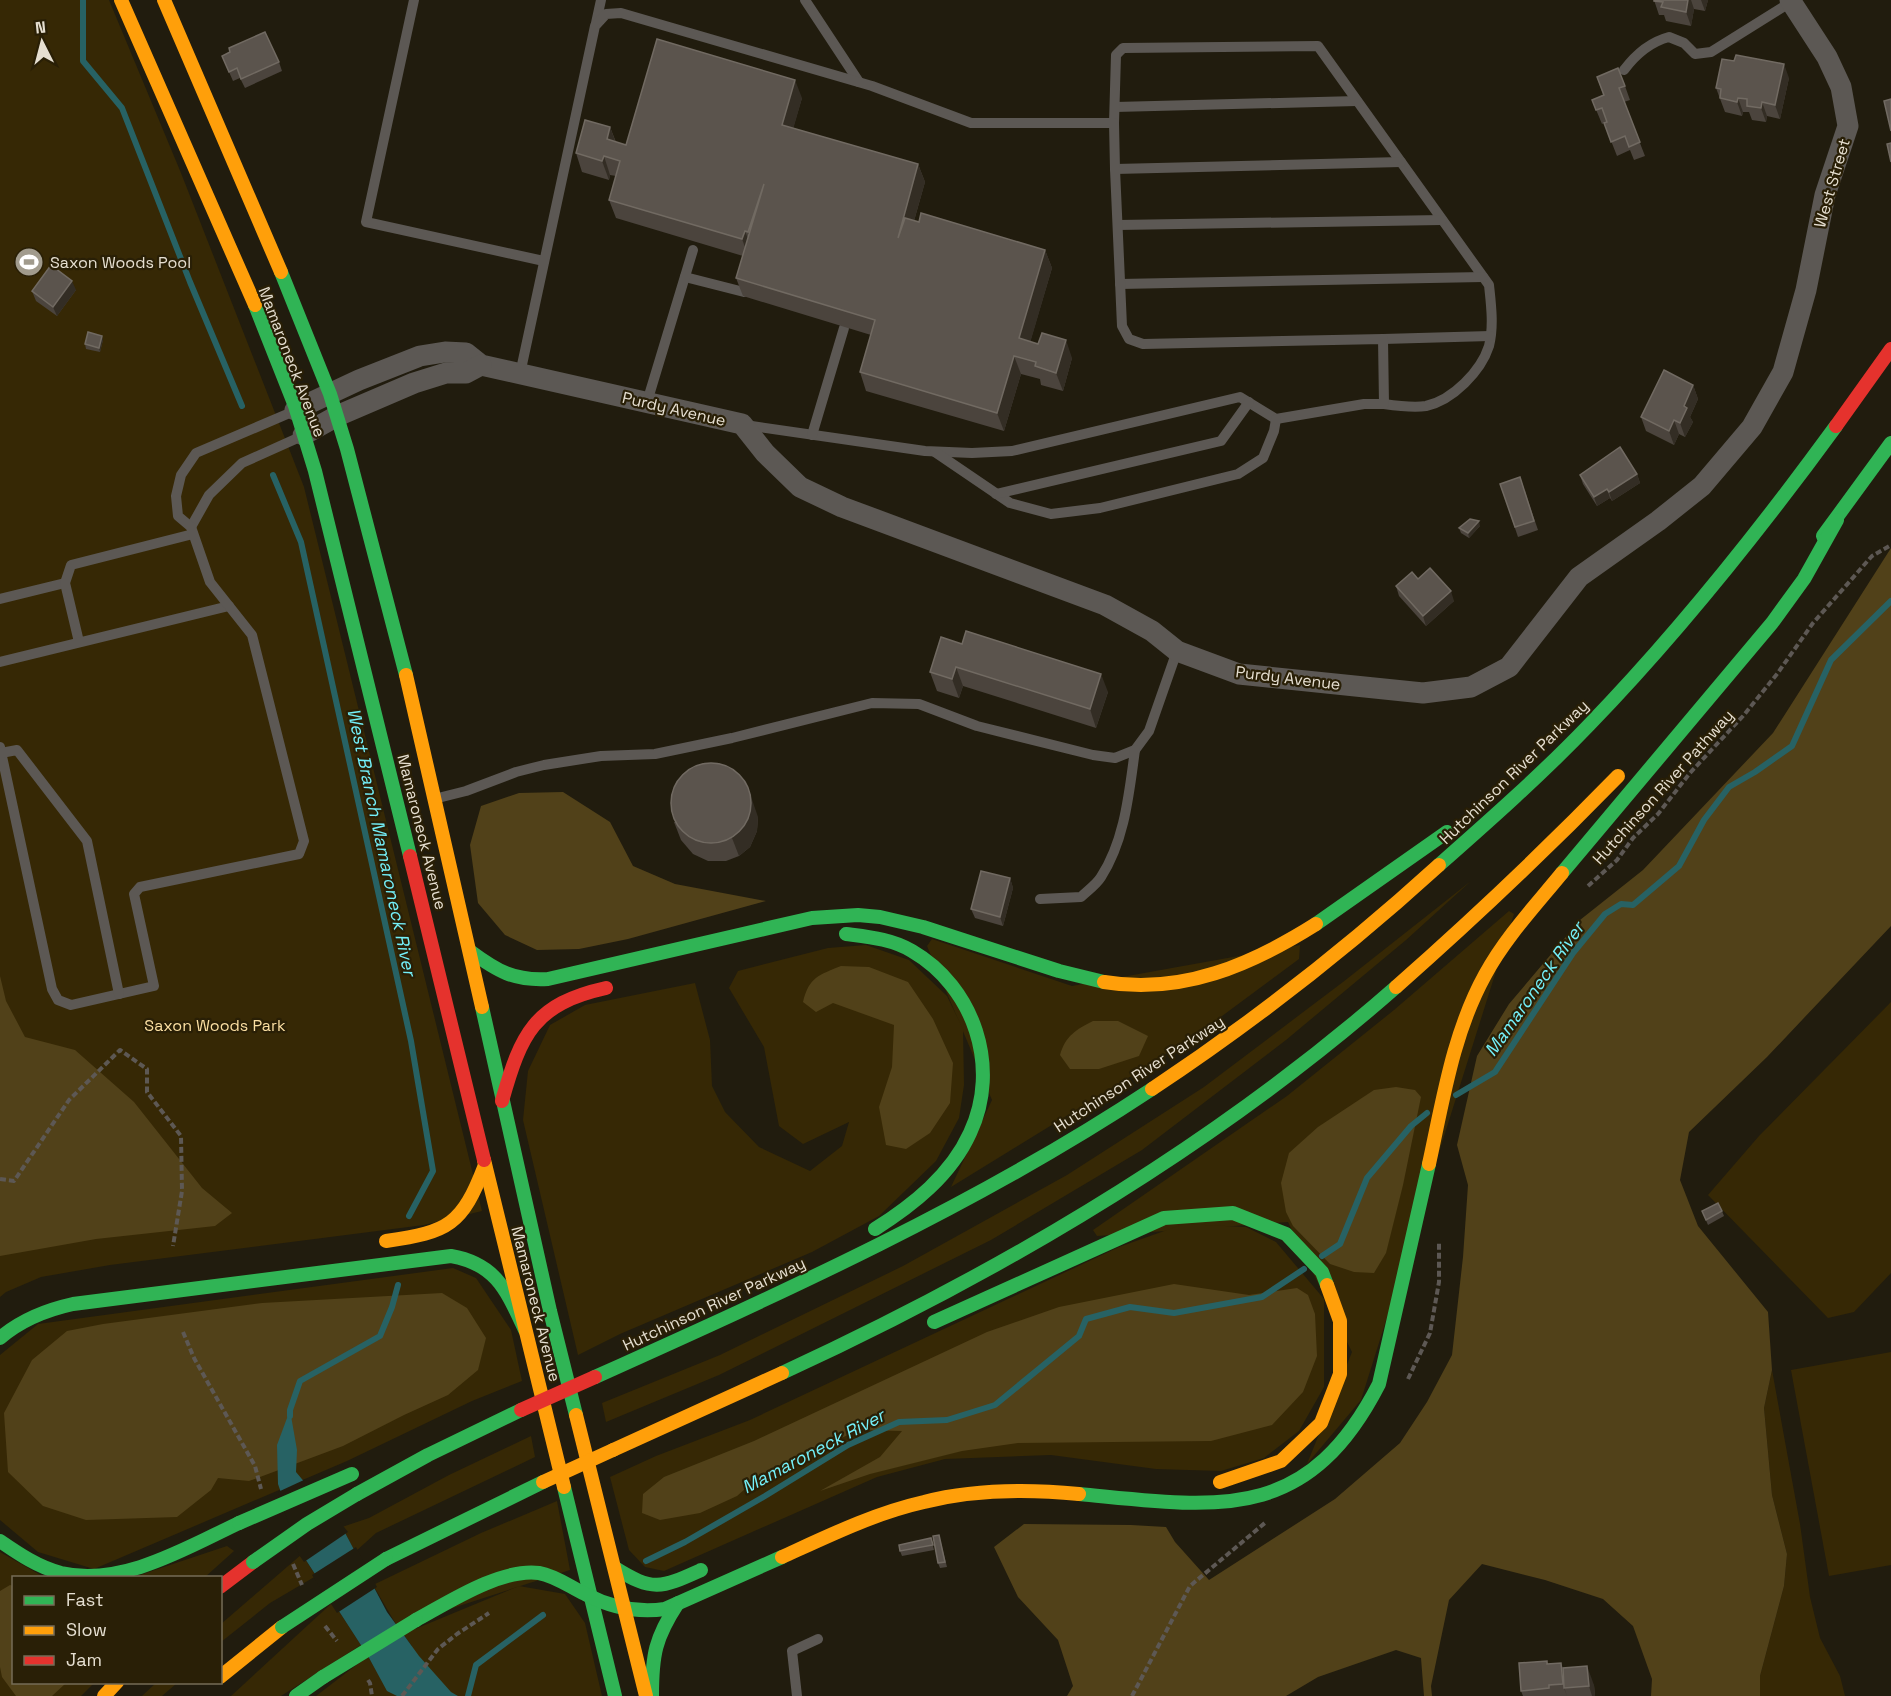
<svg xmlns="http://www.w3.org/2000/svg" width="1891" height="1696" viewBox="0 0 1891 1696" font-family="'Space Grotesk',sans-serif">
<style>
.green{fill:#362805}
.forest{fill:#514119}
.water{fill:#276264}
.pier{fill:#211c0e}
.lines{fill:none;stroke-linecap:round;stroke-linejoin:round}
.stream{stroke:#276264;stroke-width:6}
.path{stroke:#5d5854;stroke-width:4;stroke-dasharray:6 3;stroke-linecap:butt}
.lane{stroke:#5c5854;stroke-width:10}
.street{stroke:#5c5854;stroke-width:21}
.fast{stroke:#30b455;stroke-width:14}
.slow{stroke:#ff9f0a;stroke-width:14}
.jam{stroke:#e5322d;stroke-width:14}
.fast-bridge{stroke:#30b455;stroke-width:14}
.slow-bridge{stroke:#ff9f0a;stroke-width:14}
.jam-bridge{stroke:#e5322d;stroke-width:14}
.wall{fill:#4b443d}
.shaded-wall{fill:#332d24}
.building{fill:#5b544d;stroke:#716a62;stroke-width:1.5}
.labels{text-anchor:middle;dominant-baseline:central;stroke-width:4.5;stroke-linejoin:round;paint-order:stroke}
.street-label{font-size:16px;fill:#e6dfd1;stroke:#291f06}
.poi-label{font-size:16px;fill:#e6dfd1;stroke:#291f06;text-anchor:start}
.park-label{font-size:16px;fill:#fbdfa2;stroke:#291f06}
.water-label{font-size:18px;font-style:italic;fill:#74f0f9;stroke:#291f06}
</style>
<rect width="100%" height="100%" fill="#211c0e"/>
<g class="green">
<polygon points="0,0 109,0 181,173 304,487 482,1211 424,1225 110,1265 41,1277 6,1292 0,1297"/>
<polygon points="1471,881 1406,940 1286,1040 1142,1150 991,1240 719,1375 606,1422 602,1403 720,1355 903,1266 1067,1175 1204,1087 1343,982"/>
<polygon points="1509,911 1514,914 1361,1400 1307,1464 1352,1352 1288,1222 1097,1236 1093,1230 1287,1096 1394,1010"/>
<polygon points="932,939 1072,986 1300,945 1299,959 1214,1022 1133,1075 951,1187 992,1100 927,946"/>
<polygon points="866,945 909,960 947,996 963,1029 964,1085 959,1118 936,1161 879,1216 812,1252 620,1334 578,1355 523,1120 528,1071 550,1025 585,1005 695,983 710,1040 712,1086 725,1112 759,1147 810,1171 842,1146 849,1122 803,1144 779,1126 764,1047 729,988 738,971 828,948"/>
<polygon points="1891,1002 1891,1273 1854,1312 1828,1318 1708,1195 1759,1136"/>
<polygon points="1184,1224 1246,1227 1276,1242 1324,1299 1324,1387 1299,1431 1264,1458 1221,1471 1156,1469 1051,1455 945,1459 877,1477 664,1571 645,1567 629,1550 610,1477 656,1456 750,1420 1119,1247"/>
<polygon points="453,1268 476,1278 511,1330 522,1381 472,1401 347,1461 94,1569 38,1552 0,1520 0,1355 38,1324"/>
<polygon points="1891,1352 1891,1565 1829,1576 1791,1370"/>
<polygon points="1772,1370 1800,1524 1810,1597 1820,1638 1840,1676 1845,1696 1760,1696 1760,1676 1784,1586 1787,1554 1772,1495 1764,1408"/>
<polygon points="531,1436 535,1457 376,1533 355,1552 342,1527 369,1518 449,1475"/>
<polygon points="557,1501 570,1570 397,1626 373,1585 481,1533"/>
<polygon points="227,1546 234,1551 205,1577 131,1578"/>
<polygon points="0,1552 44,1577 14,1578 14,1682 94,1683 81,1696 0,1696"/>
<polygon points="302,1554 316,1576 270,1603 221,1642 221,1624"/>
<polygon points="519,1586 565,1594 585,1623 602,1696 316,1696 368,1656 376,1670 412,1646 403,1634"/>
<polygon points="333,1602 361,1645 281,1696 231,1696"/>
<polygon points="157,1682 177,1682 177,1683 162,1696 142,1696"/>
</g>
<g class="forest">
<polygon points="1891,548 1891,926 1767,1057 1689,1132 1680,1180 1698,1226 1768,1312 1772,1370 1764,1408 1772,1495 1787,1554 1784,1586 1760,1676 1760,1696 1651,1696 1652,1679 1633,1626 1603,1599 1545,1580 1482,1564 1449,1600 1431,1686 1432,1696 1424,1696 1421,1658 1396,1650 1318,1677 1286,1696 1067,1696 1073,1686 1058,1640 1018,1597 994,1547 1024,1524 1131,1525 1166,1527 1175,1542 1209,1580 1335,1499 1400,1443 1427,1402 1452,1355 1463,1257 1468,1185 1457,1145 1477,1056 1509,1004 1580,920 1643,870 1773,733"/>
<polygon points="563,792 610,822 633,866 675,884 766,901 628,939 579,949 537,950 505,935 478,903 470,845 481,806 519,793"/>
<path d="M 841,966 L 869,967 L 908,982 L 933,1019 L 953,1063 L 950,1103 L 930,1133 L 906,1149 L 886,1145 L 879,1107 L 892,1067 L 894,1025 L 833,1003 L 816,1012 L 803,1002 C 809,977 819,975 841,966 Z"/>
<polygon points="0,976 6,1001 25,1037 75,1050 134,1102 202,1188 232,1213 215,1226 96,1239 0,1256"/>
<path d="M 1093,1021 L 1118,1021 L 1148,1036 L 1139,1056 L 1099,1069 L 1070,1069 L 1060,1055 C 1065,1036 1077,1029 1093,1021 Z"/>
<polygon points="1396,1087 1415,1090 1421,1097 1403,1185 1386,1253 1374,1273 1354,1272 1330,1264 1293,1226 1286,1212 1281,1183 1289,1153 1318,1127 1374,1090"/>
<polygon points="1174,1284 1249,1295 1297,1288 1308,1295 1315,1314 1317,1356 1303,1392 1272,1425 1211,1441 1018,1443 962,1451 870,1474 820,1491 880,1457 902,1431 859,1430 762,1474 737,1496 700,1513 660,1520 642,1513 643,1494 664,1477 754,1441 987,1332 1059,1307"/>
<polygon points="442,1293 467,1308 486,1338 478,1370 448,1395 404,1415 343,1446 249,1481 218,1478 211,1490 177,1517 86,1520 43,1506 8,1472 4,1413 32,1360 67,1331 103,1324 262,1303"/>
<polygon points="10,1585 14,1586 14,1682 66,1683 52,1696 16,1696 2,1677 0,1667 0,1591"/>
</g>
<polygon class="water" points="290,1410 297,1450 296,1472 342,1527 387,1612 419,1656 451,1692 458,1696 397,1696 387,1691 368,1656 302,1554 278,1484 277,1445"/>
<g class="pier">
<polygon points="306,1479 348,1532 304,1562 299,1555 278,1492"/>
<polygon points="356,1547 377,1587 337,1613 312,1575"/>
</g>
<g class="lines">
<g class="stream">
<polyline points="83,0 83,61 122,108 190,282 242,406"/>
<polyline points="273,475 301,542 411,1041 433,1171 409,1216"/>
<polyline points="1456,1095 1495,1072 1573,953 1605,914 1621,904 1633,905 1679,866 1704,820 1729,787 1755,772 1792,746 1831,660 1891,601"/>
<polyline points="1322,1256 1340,1244 1367,1178 1411,1126 1427,1113"/>
<polyline points="290,1416 290,1410 300,1381 380,1336 392,1307 398,1285"/>
<polyline points="646,1561 685,1542 765,1496 848,1445 899,1422 947,1420 995,1405 1079,1336 1086,1319 1130,1307 1174,1313 1262,1297 1304,1269"/>
<polyline points="468,1696 476,1665 543,1615"/>
</g>
<g class="path">
<polyline points="1588,886 1617,860 1633,838 1658,814 1690,773 1743,716 1777,674 1813,623 1872,556 1891,545"/>
<polyline points="0,1179 14,1181 69,1100 120,1050 147,1069 147,1092 181,1136 182,1191 173,1246"/>
<polyline points="183,1332 194,1358 255,1466 261,1489"/>
<polyline points="1408,1379 1430,1333 1439,1282 1439,1242"/>
<polyline points="293,1564 302,1585"/>
<polyline points="325,1626 337,1641"/>
<polyline points="368,1680 370,1683 372,1696"/>
<polyline points="402,1696 438,1649 457,1634 489,1613"/>
<polyline points="1132,1696 1190,1586 1266,1522"/>
</g>
<g class="lane">
<polyline points="414,0 366,222 544,261"/>
<polyline points="805,0 859,82"/>
<polyline points="596,23 601,0"/>
<path d="M 1624,70 C 1636,54 1650,42 1669,37 L 1684,43 L 1695,54 L 1711,52 L 1791,2"/>
<polyline points="1115,107 1357,101"/>
<path d="M 1114,123 L 1116,55 L 1123,48 L 1318,46 L 1489,285 C 1491,304 1494,326 1489,346 C 1481,371 1453,400 1426,406 C 1413,408 1398,406 1384,404"/>
<polyline points="1115,169 1401,162"/>
<polyline points="1118,225 1442,220"/>
<polyline points="685,277 744,292"/>
<polyline points="1120,284 1483,277"/>
<polyline points="1383,339 1490,336"/>
<polyline points="520,374 595,26 606,14 621,13 872,86 971,123 1114,123 1115,169 1122,326 1129,339 1143,344 1383,339 1384,404 1364,404 1276,419 1240,397 1012,451 972,453 925,451 745,425"/>
<polyline points="647,402 693,250"/>
<polyline points="812,435 844,328"/>
<polyline points="935,452 1010,503 1051,514 1100,508 1238,474 1263,458 1274,431 1276,419"/>
<polyline points="996,494 1221,441 1249,402"/>
<polyline points="191,527 209,495 242,463 300,437"/>
<polyline points="0,599 65,583"/>
<polyline points="79,642 65,583 71,565 193,534"/>
<polyline points="0,662 229,606"/>
<polyline points="0,747 52,989 58,1000 71,1005 154,986 134,894 140,887 299,854 304,841 252,635 210,582 191,527 178,516 176,496 181,475 196,453 292,412"/>
<polyline points="1,753 17,750 87,841 119,994"/>
<polyline points="438,798 466,791 516,772 544,765 601,756 655,754 732,738 872,703 919,704 977,726 1093,755 1115,758 1135,750 1149,731 1177,651"/>
<path d="M 1040,899 L 1081,897 C 1087,891 1096,885 1101,877 C 1125,840 1129,793 1135,750"/>
<polyline points="797,1696 792,1651 818,1639"/>
</g>
<g class="street">
<polyline points="295,410 359,380 420,356 445,352 466,353 481,365 742,424 765,453 800,487 842,507 1105,605 1152,631 1177,651 1239,674 1423,693 1471,687 1509,667 1579,577 1658,521 1702,486 1752,427 1783,372 1806,290 1825,195 1848,126 1841,87 1827,57 1790,0"/>
<polyline points="303,435 337,416 414,383 446,373 466,373 481,365"/>
</g>
<g class="fast">
<polyline points="281,272 330,394 347,449 406,675"/>
<polyline points="255,305 295,406 315,471 410,856"/>
<polyline points="1823,536 1891,443"/>
<path d="M 1439,865 C 1490,820 1542,774 1589,725 C 1679,632 1760,530 1836,426"/>
<polyline points="1562,873 1772,623 1804,579 1837,520"/>
<polyline points="1316,924 1447,832"/>
<path d="M 846,934 C 869,937 892,939 912,951 C 974,987 1001,1067 970,1133 C 951,1175 913,1205 875,1229"/>
<path d="M 470,951 C 497,971 514,981 548,979 L 812,918 L 858,915 L 880,917 L 923,927 L 1059,971 L 1104,982"/>
<polyline points="482,1007 550,1311 576,1415"/>
<polyline points="934,1322 1164,1218 1233,1213 1286,1234 1322,1272 1327,1285"/>
<path d="M 0,1338 C 21,1320 46,1310 73,1304 L 451,1256 C 497,1264 507,1292 525,1330"/>
<path d="M 782,1373 C 999,1273 1216,1145 1396,987"/>
<path d="M 595,1377 C 786,1291 977,1205 1152,1089"/>
<polyline points="564,1487 615,1696"/>
<polyline points="357,1494 428,1455 521,1410"/>
<path d="M 1079,1494 C 1216,1507 1306,1526 1379,1384 L 1429,1164"/>
<path d="M 0,1541 C 19,1554 38,1567 61,1573 C 122,1587 186,1548 239,1523"/>
<polyline points="386,1559 543,1482"/>
<path d="M 615,1568 C 653,1592 661,1588 701,1570"/>
<path d="M 416,1620 C 449,1602 501,1568 539,1573 C 556,1576 570,1587 585,1594 C 610,1607 638,1613 665,1609 L 782,1557"/>
<polyline points="296,1696 323,1677"/>
<path d="M 652,1696 C 652,1655 655,1638 678,1603"/>
</g>
<g class="slow">
<polyline points="121,0 255,305"/>
<polyline points="164,0 281,272"/>
<polyline points="406,675 482,1007"/>
<path d="M 1104,982 C 1182,995 1251,965 1316,924"/>
<path d="M 1396,987 C 1473,919 1547,849 1618,776"/>
<path d="M 1152,1089 C 1253,1022 1349,947 1439,865"/>
<polyline points="484,1160 564,1487"/>
<path d="M 1429,1164 C 1443,1100 1453,1033 1485,975 C 1505,938 1535,906 1562,873"/>
<path d="M 386,1241 C 449,1232 462,1225 485,1165"/>
<polyline points="576,1415 646,1696"/>
<polyline points="613,1450 782,1373"/>
<polyline points="1220,1482 1281,1461 1321,1423 1340,1374 1340,1321 1327,1285"/>
<path d="M 782,1557 C 828,1536 875,1513 924,1502 C 975,1489 1027,1489 1079,1494"/>
<polyline points="220,1677 282,1627"/>
<polyline points="104,1696 117,1682"/>
</g>
<g class="jam">
<polyline points="1836,426 1891,349"/>
<polyline points="410,856 484,1160"/>
<path d="M 502,1101 C 521,1034 534,1004 606,988"/>
<polyline points="220,1587 253,1562"/>
</g>
<g class="fast-bridge">
<polyline points="239,1523 352,1474"/>
<polyline points="253,1562 307,1524 357,1494"/>
<polyline points="282,1627 386,1559"/>
<polyline points="323,1677 416,1620"/>
</g>
<polyline class="slow-bridge" points="543,1482 613,1450"/>
<polyline class="jam-bridge" points="521,1410 595,1377"/>
</g>
<g class="wall">
<polygon points="1654,0 1708,0 1705,11 1694,9 1691,26 1666,21 1664,15 1659,15"/>
<polygon points="222,56 279,62 282,71 245,88 240,78 233,81"/>
<polygon points="1597,77 1625,86 1630,100 1624,102 1645,156 1634,160 1630,150 1617,156 1604,123 1602,124 1592,100 1603,95"/>
<polygon points="1789,78 1780,119 1767,116 1766,122 1752,120 1749,112 1743,112 1742,116 1725,112 1716,88"/>
<polygon points="802,98 793,128 918,164 925,182 914,221 1045,250 1052,268 1030,342 1072,358 1063,391 1041,385 1040,379 1021,374 1004,431 866,391 860,372 871,335 743,296 736,278 743,256 616,218 609,200 616,176 610,175 609,180 582,172 576,153 610,127 616,142 626,145"/>
<polygon points="76,290 57,316 36,301 32,291"/>
<polygon points="103,340 100,352 86,349 85,344"/>
<polygon points="1693,385 1698,399 1690,417 1693,422 1685,437 1679,434 1674,445 1646,431 1641,417"/>
<polygon points="1637,474 1640,483 1612,501 1610,498 1597,506 1583,484 1580,475"/>
<polygon points="1520,477 1538,530 1518,537 1500,484"/>
<polygon points="1480,526 1469,538 1461,533 1459,528"/>
<polygon points="1418,579 1454,601 1426,626 1399,596 1396,586"/>
<polygon points="941,637 1108,692 1096,728 963,686 959,698 937,691 930,672"/>
<polygon points="758,817 757,831 750,847 739,856 726,861 708,861 693,854 681,840 674,822"/>
<polygon points="1010,878 1013,888 1003,926 975,918 971,909"/>
<polygon points="1702,1211 1722,1211 1724,1216 1708,1225"/>
<polygon points="939,1535 947,1567 940,1568 938,1563"/>
<polygon points="931,1538 934,1550 902,1556 900,1551"/>
<polygon points="1547,1661 1548,1664 1563,1668 1594,1685 1595,1696 1523,1696 1521,1691"/>
</g>
<g class="shaded-wall">
<polygon points="1688,0 1691,0 1694,9 1691,26 1686,12"/>
<polygon points="1701,0 1708,0 1705,11"/>
<polygon points="1784,64 1789,78 1780,119 1775,105"/>
<polygon points="795,80 802,98 789,144 782,125"/>
<polygon points="1738,98 1743,112 1742,116 1737,102"/>
<polygon points="1762,102 1767,116 1766,122 1761,108"/>
<polygon points="610,127 617,146 607,139"/>
<polygon points="604,156 610,175 609,180 602,161"/>
<polygon points="918,164 925,182 904,256 898,238"/>
<polygon points="764,184 755,250 748,232"/>
<polygon points="745,231 752,249 749,258 742,239"/>
<polygon points="1045,250 1052,268 1026,357 1019,338"/>
<polygon points="72,281 76,290 57,316 53,307"/>
<polygon points="102,336 103,340 100,352 99,348"/>
<polygon points="1066,340 1072,358 1063,391 1056,373"/>
<polygon points="1014,356 1021,374 1004,431 997,413"/>
<polygon points="1693,385 1698,399 1690,417 1693,422 1685,437 1680,423 1684,406"/>
<polygon points="1674,420 1679,434 1674,445 1669,431"/>
<polygon points="1637,474 1640,483 1612,501 1609,492"/>
<polygon points="1607,489 1610,498 1597,506 1594,497"/>
<polygon points="1479,521 1480,526 1469,538 1468,533"/>
<polygon points="1451,591 1454,601 1426,626 1423,616"/>
<polygon points="956,667 963,686 959,698 952,679"/>
<polygon points="1101,674 1108,692 1096,728 1090,709"/>
<polygon points="746,782 758,817 757,831 750,847 739,856 732,838"/>
<polygon points="1010,878 1013,888 1003,926 1000,917"/>
<polygon points="1561,1663 1568,1681 1564,1688 1567,1696 1563,1684"/>
<polygon points="1587,1666 1594,1685 1595,1696 1592,1696 1589,1686"/>
</g>
<g class="building">
<polygon points="1654,0 1688,0 1686,12 1661,7 1663,2 1654,1"/>
<polygon points="265,32 279,62 241,79 237,68 229,72 222,56 230,52 229,48"/>
<polygon points="657,39 795,80 782,125 918,164 898,238 905,218 919,222 921,213 1045,250 1019,338 1038,344 1042,333 1066,340 1056,373 1035,366 1036,362 1014,356 997,413 860,372 875,320 736,278 764,184 748,232 745,231 742,239 609,200 620,161 604,156 602,161 576,153 585,120 610,127 607,139 626,145"/>
<polygon points="1736,55 1784,64 1775,105 1762,102 1761,108 1747,106 1747,99 1738,98 1737,102 1720,98 1721,89 1716,88 1722,59 1734,61"/>
<polygon points="1618,68 1625,86 1619,88 1640,142 1629,147 1625,136 1611,142 1604,123 1607,122 1602,108 1596,110 1592,100 1604,95 1597,77"/>
<polygon points="1891,99 1891,131 1884,101"/>
<polygon points="1891,143 1891,162 1887,144"/>
<polygon points="51,265 72,281 53,307 32,291"/>
<polygon points="88,332 102,336 99,348 85,344"/>
<polygon points="1664,370 1693,385 1684,406 1687,408 1680,423 1674,420 1669,431 1641,417"/>
<polygon points="1620,447 1637,474 1609,492 1607,489 1594,497 1580,475"/>
<polygon points="1520,477 1534,521 1515,527 1500,484"/>
<polygon points="1470,519 1479,521 1468,533 1459,528"/>
<polygon points="1430,568 1451,591 1423,616 1396,586 1412,572 1418,579"/>
<polygon points="966,631 1101,674 1090,709 956,667 952,679 930,672 941,637 962,644"/>
<circle cx="711" cy="803" r="40"/>
<polygon points="981,871 1010,878 1000,917 971,909"/>
<polygon points="1718,1203 1722,1211 1706,1220 1702,1211"/>
<polygon points="939,1535 945,1562 938,1563 933,1536"/>
<polygon points="931,1538 933,1545 900,1551 899,1545"/>
<polygon points="1547,1661 1547,1664 1561,1663 1563,1684 1549,1685 1549,1688 1521,1691 1519,1663"/>
<polygon points="1587,1666 1589,1686 1564,1688 1563,1668"/>
</g>
<defs>
<g id="stadium-disc" transform="scale(1.5)"><circle r="9.5" fill="#a19b8d" stroke="#291f06"/><path d="M0-5a6.5 5 0 1 0 0 10a6.5 5 0 1 0 0-10ZM-3.5-1.8h7v3.6h-7Z" fill="#fff"/></g>
</defs>
<g fill-rule="evenodd">
<use href="#stadium-disc" x="29" y="262"/>
</g>
<g class="labels">
<g class="street-label">
<text transform="translate(1832 183) rotate(-74)">West Street</text>
<text transform="translate(292 362) rotate(69)">Mamaroneck Avenue</text>
<text transform="translate(674 409) rotate(13)">Purdy Avenue</text>
<text transform="translate(1288 678) rotate(7)">Purdy Avenue</text>
<text transform="translate(1514 772) rotate(-44)">Hutchinson River Parkway</text>
<text transform="translate(1663 787) rotate(-48)">Hutchinson River Pathway</text>
<text transform="translate(422 832) rotate(76)">Mamaroneck Avenue</text>
<text transform="translate(1139 1074) rotate(-33)">Hutchinson River Parkway</text>
<text transform="translate(536 1304) rotate(76)">Mamaroneck Avenue</text>
<text transform="translate(714 1304) rotate(-25)">Hutchinson River Parkway</text>
</g>
<g class="poi-label">
<text x="50" y="262">Saxon Woods Pool</text>
</g>
<g class="park-label">
<text x="215" y="1025">Saxon Woods Park</text>
</g>
<g class="water-label">
<text transform="translate(382 842) rotate(78)">West Branch Mamaroneck River</text>
<text transform="translate(1534 989) rotate(-55)">Mamaroneck River</text>
<text transform="translate(813 1451) rotate(-28)">Mamaroneck River</text>
</g>
</g>
<rect x="12" y="1576" width="210" height="108" fill="#291f06" stroke="#756c57" stroke-width="1.5"/>
<rect x="24" y="1596" width="30" height="9" fill="#30b455" stroke="#756c57" stroke-width="1.5"/>
<text x="66" y="1606" font-size="18" fill="#e6dfd1">Fast</text>
<rect x="24" y="1626" width="30" height="9" fill="#ff9f0a" stroke="#756c57" stroke-width="1.5"/>
<text x="66" y="1636" font-size="18" fill="#e6dfd1">Slow</text>
<rect x="24" y="1656" width="30" height="9" fill="#e5322d" stroke="#756c57" stroke-width="1.5"/>
<text x="66" y="1666" font-size="18" fill="#e6dfd1">Jam</text>
<g transform="translate(42 42) rotate(354)" stroke="#291f06" stroke-width="4.5" paint-order="stroke">
<path d="M0-4.5L10 22L0 15L-10 22Z" fill="#e6dfd1"/>
<text y="-9" font-size="16" font-weight="bold" text-anchor="middle" fill="#e6dfd1">N</text>
</g>
</svg>
